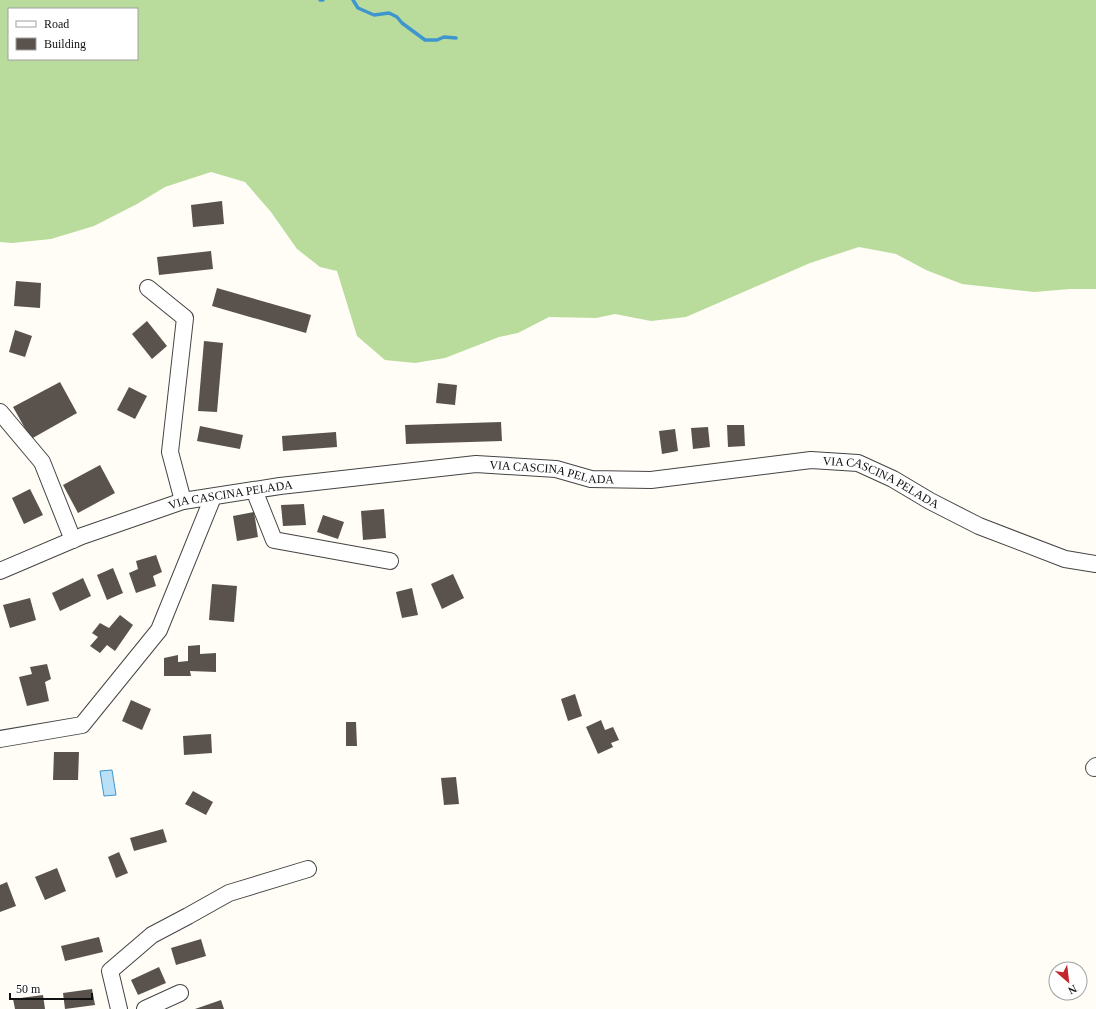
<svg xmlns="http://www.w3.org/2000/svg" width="1096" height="1009" viewBox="0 0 1096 1009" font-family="'Times New Roman',serif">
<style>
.forest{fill:#b9dc9c;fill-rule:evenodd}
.water{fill:#b9e0f7;stroke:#3f96cf}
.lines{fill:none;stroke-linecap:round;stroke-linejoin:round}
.stream{stroke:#3f96cf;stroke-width:3.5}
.building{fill:#5a524d}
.minor-casing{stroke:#444;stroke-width:18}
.minor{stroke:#fff;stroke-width:16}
.labels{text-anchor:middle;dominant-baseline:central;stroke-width:4;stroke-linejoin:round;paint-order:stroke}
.street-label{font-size:12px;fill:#111;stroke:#fff}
</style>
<rect width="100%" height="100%" fill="#fffdf5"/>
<path class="forest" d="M 0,0 L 1096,0 L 1096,289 L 1070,289 L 1034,292 L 962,284 L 926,270 L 896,254 L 859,247 L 810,263 L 686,317 L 651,321 L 615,314 L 596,318 L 549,317 L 518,333 L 499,337 L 445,358 L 415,363 L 385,360 L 357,336 L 337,271 L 320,267 L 297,249 L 271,212 L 245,182 L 211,172 L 165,187 L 137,204 L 94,226 L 51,239 L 12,243 L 0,242 ZM 9,9 L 137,9 L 137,59 L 9,59 Z"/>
<polygon class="water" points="112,770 116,795 104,796 100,771"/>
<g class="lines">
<g class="stream">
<polyline points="320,0 323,0"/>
<polyline points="353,0 358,8 374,15 389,13 397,17 402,23 425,40 437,40 444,37 456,38"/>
</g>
</g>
<g class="building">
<polygon points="222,201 224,224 193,227 191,205"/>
<polygon points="211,251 213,269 159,275 157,257"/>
<polygon points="16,281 41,283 40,308 14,306"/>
<polygon points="217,288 311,315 306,333 212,306"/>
<polygon points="147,321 167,346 152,359 132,334"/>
<polygon points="15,330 32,336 25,357 9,352"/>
<polygon points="204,341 223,343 217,412 198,411"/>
<polygon points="60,382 77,413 31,439 13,407"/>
<polygon points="438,383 457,385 455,405 436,403"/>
<polygon points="129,387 147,396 135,419 117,410"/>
<polygon points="501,422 502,441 406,444 405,425"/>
<polygon points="727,425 744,425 745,446 728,447"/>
<polygon points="200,426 243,435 240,449 197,441"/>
<polygon points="708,427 710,447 693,449 691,428"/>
<polygon points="675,429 678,451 662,454 659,431"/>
<polygon points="336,432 337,447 283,451 282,436"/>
<polygon points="100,465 115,493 78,513 63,485"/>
<polygon points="30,489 43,515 24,524 12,498"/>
<polygon points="304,504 306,525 283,526 281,505"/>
<polygon points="384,509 386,538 363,540 361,511"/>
<polygon points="254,512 258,537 237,541 233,516"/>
<polygon points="323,515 344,522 338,539 317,532"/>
<polygon points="156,555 162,572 153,576 156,586 136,593 129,573 138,569 136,561"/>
<polygon points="113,568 123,593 107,600 97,575"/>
<polygon points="453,574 464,598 442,609 431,584"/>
<polygon points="83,578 91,596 60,611 52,593"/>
<polygon points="212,584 237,586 234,622 209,620"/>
<polygon points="412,588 418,615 402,618 396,592"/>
<polygon points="30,598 36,620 10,628 3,605"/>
<polygon points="120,615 133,625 115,651 107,645 100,653 90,646 98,637 92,633 100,623 109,628"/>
<polygon points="200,645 200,654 216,653 216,672 190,671 191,676 164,676 164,658 178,655 178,662 188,661 188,646"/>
<polygon points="47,664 51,679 45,682 49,701 27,706 19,677 32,674 30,667"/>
<polygon points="575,694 582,716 568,721 561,699"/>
<polygon points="131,700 151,709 142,730 122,721"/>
<polygon points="601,720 605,730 613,727 619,740 611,743 613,747 598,754 586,727"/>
<polygon points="346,722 356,722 357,746 346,746"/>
<polygon points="211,734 212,753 184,755 183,736"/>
<polygon points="54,752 79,752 78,780 53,780"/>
<polygon points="456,777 459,804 444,805 441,778"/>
<polygon points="193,791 213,802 206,815 185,804"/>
<polygon points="163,829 167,842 134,851 130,838"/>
<polygon points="119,852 128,873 116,878 108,857"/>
<polygon points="57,868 66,891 45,900 35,877"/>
<polygon points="7,882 16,906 0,912 0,885"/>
<polygon points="99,937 103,952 65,961 61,946"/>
<polygon points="201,939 206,956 176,965 171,948"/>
<polygon points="159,967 166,983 138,995 131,980"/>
<polygon points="92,989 95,1005 65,1009 63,993"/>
<polygon points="43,995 45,1009 15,1009 13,999"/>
<polygon points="221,1000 224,1009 195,1009"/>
</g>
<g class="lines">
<g class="minor-casing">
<g id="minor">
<polyline points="148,288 185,318 170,452 183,501"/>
<polyline points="0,412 42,462 73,540"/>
<polyline points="254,490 274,540 390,561"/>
<path id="s1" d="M 0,571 L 82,536 L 183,501 L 280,486 L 476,464 L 556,469 L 591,479 L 651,480 L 811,460 L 858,463 L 893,479 L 930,501 L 979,526 L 1065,559 L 1096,564"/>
<polyline points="0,739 82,725 159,630 213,497"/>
<polyline points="1094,768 1096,766"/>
<polyline points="119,1009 110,971 152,935 188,916 229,893 308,869"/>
<polyline points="145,1009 180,993"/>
</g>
</g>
<use href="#minor" class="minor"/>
</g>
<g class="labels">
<g class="street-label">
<text stroke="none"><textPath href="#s1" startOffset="568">VIA CASCINA PELADA</textPath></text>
<text stroke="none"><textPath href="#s1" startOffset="904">VIA CASCINA PELADA</textPath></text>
<text stroke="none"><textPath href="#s1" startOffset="244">VIA CASCINA PELADA</textPath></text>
</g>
</g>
<rect x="8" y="8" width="130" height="52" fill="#ffffff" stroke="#a0a0a0"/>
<rect x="16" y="21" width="20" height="6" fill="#ffffff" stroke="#a0a0a0"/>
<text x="44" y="28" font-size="12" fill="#111111">Road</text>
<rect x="16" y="38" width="20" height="12" fill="#5a524d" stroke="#a0a0a0"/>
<text x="44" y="48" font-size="12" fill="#111111">Building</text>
<g transform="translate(1068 981) rotate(152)"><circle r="19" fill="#ffffff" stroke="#a0a0a0"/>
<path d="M0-3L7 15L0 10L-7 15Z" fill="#c4262e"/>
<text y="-6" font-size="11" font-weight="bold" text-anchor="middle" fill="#111111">N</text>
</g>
<path d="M10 993v6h82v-6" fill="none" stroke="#111111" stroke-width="2"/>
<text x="16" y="993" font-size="12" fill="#111111" stroke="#ffffff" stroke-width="3" paint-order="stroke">50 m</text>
</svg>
